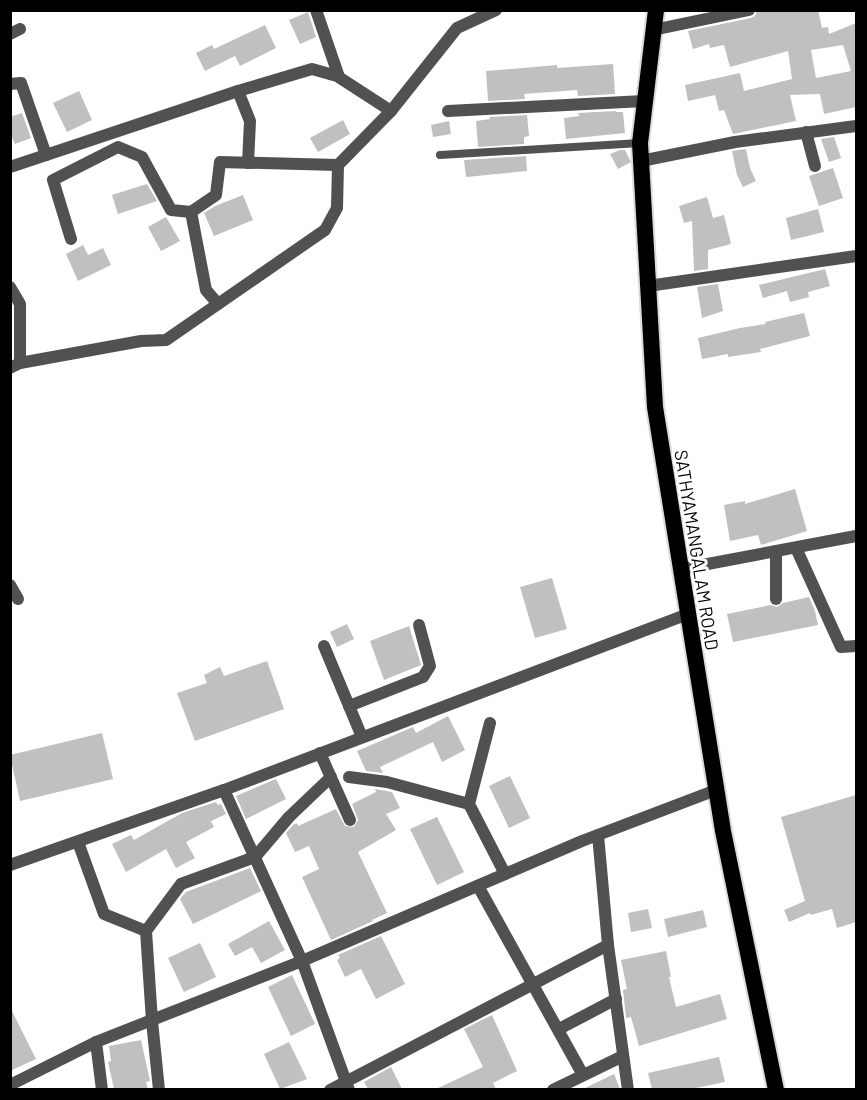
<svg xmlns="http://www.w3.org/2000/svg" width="867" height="1100" viewBox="0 0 867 1100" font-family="Barlow,sans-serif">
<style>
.building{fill:#c0c0c0;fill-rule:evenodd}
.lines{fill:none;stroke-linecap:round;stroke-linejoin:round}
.trunk-casing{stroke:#dbdbdb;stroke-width:20}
.service{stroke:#515151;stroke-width:8}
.minor{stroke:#515151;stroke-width:12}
.trunk{stroke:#000;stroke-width:16}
.labels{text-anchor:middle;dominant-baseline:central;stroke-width:6;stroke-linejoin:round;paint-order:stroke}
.street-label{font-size:18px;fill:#000;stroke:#fff}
</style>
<rect width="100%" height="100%" fill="#fff"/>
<g class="building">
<path d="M 757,10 L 818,10 L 822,28 L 828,27 L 829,34 L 856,23 L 856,107 L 824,114 L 820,94 L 790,95 L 796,121 L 733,134 L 724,110 L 719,111 L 715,95 L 688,101 L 685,85 L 740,73 L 744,91 L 792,79 L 788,51 L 730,67 L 724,45 L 710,48 L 709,44 L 693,49 L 688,31 L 751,18 L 755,16 ZM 843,45 L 851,71 L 816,78 L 811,50 Z"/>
<polygon points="308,12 316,37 300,44 289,20"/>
<polygon points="265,25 276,48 240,66 235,56 205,71 196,53 212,45 214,49"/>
<polygon points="613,64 615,94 578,96 577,90 524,94 525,99 488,101 486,71 557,65 557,68"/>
<polygon points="79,91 92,120 67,132 53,103"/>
<polygon points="616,111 616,112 623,112 625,133 566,139 564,118 579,116 578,113"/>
<polygon points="22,113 31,138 15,144 10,133 10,117"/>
<polygon points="527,115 529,136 524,137 524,144 478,147 476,121 490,119 489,117"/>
<polygon points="343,120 350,134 318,152 310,138"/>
<polygon points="449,121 451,134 433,137 431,125"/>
<polygon points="834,137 841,158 829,162 821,139"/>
<polygon points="746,149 750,168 756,181 743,187 737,175 732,151"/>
<polygon points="620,150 625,150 631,162 618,169 610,154"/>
<polygon points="526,156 527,171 466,177 464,160"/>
<polygon points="833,168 843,198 819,206 809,176"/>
<polygon points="147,184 157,201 118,214 112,195"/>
<polygon points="243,195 253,220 214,236 204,213 215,206"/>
<polygon points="707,197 713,218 724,215 731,244 708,250 708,269 694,271 692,221 684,223 679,206"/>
<polygon points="818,209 824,232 791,240 786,218"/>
<polygon points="166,217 180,241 161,251 148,227"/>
<polygon points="83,245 88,255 103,248 111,265 78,281 66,254"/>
<polygon points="825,269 830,286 808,292 809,297 790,302 787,291 763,298 759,285"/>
<polygon points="718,284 723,311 702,318 697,287"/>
<polygon points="804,313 810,336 760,349 761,352 728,357 728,354 702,359 698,338 740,328 766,324 765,322"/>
<polygon points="795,489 807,531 761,545 758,535 730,541 724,505 745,501 745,504"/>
<polygon points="552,578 567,629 535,638 520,587"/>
<polygon points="809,597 815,611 818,625 733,642 727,614 771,605 777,607 783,603"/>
<polygon points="347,624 354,639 337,647 330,632"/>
<polygon points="409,626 421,665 384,680 370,641"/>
<polygon points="267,661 284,709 195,741 177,693 207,683 204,675 220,667 224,676"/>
<polygon points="448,716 465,750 442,762 433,742 380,767 383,773 366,771 357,751 413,727 416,733"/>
<polygon points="102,733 113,779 20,801 10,755"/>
<polygon points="510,776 530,818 509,828 489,786"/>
<polygon points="276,779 286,799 246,819 236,796"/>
<polygon points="375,789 392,792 400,808 386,814 396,830 358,852 387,913 372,920 373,921 331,940 302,877 319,869 309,846 295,852 286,833 293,825 297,823 298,826 336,809 345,826 354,827 358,820 352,804 376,792"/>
<polygon points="856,795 856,922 837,928 832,909 811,915 810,913 789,922 784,910 805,901 781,817"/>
<polygon points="216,802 218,805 221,804 226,814 211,821 214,827 186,842 195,858 176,868 166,849 126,872 112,844 131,835 134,840 182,813"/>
<polygon points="437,817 464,872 437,885 410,829"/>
<polygon points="250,868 261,891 193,924 180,899 186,892"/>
<polygon points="648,909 652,928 631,932 628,913"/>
<polygon points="703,910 707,927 668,937 664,919"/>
<polygon points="269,921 285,950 261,963 252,947 235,956 228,944"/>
<polygon points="381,936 405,984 376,999 361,969 345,977 337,960 340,958 338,955"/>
<polygon points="200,943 216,977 184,992 168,958"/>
<polygon points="666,951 671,977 669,977 676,1007 720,994 727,1019 639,1046 631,1017 626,1018 623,990 627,989 621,960"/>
<polygon points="292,975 315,1024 291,1036 268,987"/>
<polygon points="10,1007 36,1059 10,1071"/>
<polygon points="492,1015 517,1071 493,1083 496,1089 436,1089 483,1067 464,1029"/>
<polygon points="141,1040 150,1081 146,1082 148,1089 114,1089 108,1062 111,1061 109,1046"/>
<polygon points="289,1042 307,1079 280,1089 264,1054"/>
<polygon points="719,1057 725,1082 691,1089 652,1089 648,1073"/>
<polygon points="391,1067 402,1089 368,1089 364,1082"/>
<polygon points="614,1074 620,1089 583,1089"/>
</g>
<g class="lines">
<g class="trunk-casing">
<polyline id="trunk" points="656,10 640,143 655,407 723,831 776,1090"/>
</g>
<polyline class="service" points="440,155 640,143"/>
<g class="minor">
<polyline points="316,10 339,77"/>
<polyline points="653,30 749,10"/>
<polyline points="10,34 20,29"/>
<polyline points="10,84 21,83 46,155"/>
<polyline points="238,91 250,121 248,163"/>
<polyline points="448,111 644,101"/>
<polyline points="806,132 815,166"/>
<polyline points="641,161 735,142 856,126"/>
<polyline points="10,167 238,91 312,69 337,76 391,111"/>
<polyline points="191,212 206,290 218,304"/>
<polyline points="71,239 53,180 118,147 142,157 171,210 191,212 216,195 220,162 338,165"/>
<polyline points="648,286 856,256"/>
<polyline points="10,287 20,304 20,363"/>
<polyline points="10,368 20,363 141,341 166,340 325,230 337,208 338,165 391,111 457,28 496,10"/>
<polyline points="796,548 841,647 856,646"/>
<polyline points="776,551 776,599"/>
<polyline points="681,569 856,536"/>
<polyline points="10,585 18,599"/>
<polyline points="324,646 362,737"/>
<polyline points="349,706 423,677 430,666 419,625"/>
<polyline points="490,723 469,804 505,874"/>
<polyline points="320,753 350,820"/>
<polyline points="349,777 387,782 469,804"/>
<polyline points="224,790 302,961 349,1090"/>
<polyline points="598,835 608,945 628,1090"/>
<polyline points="78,842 104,914 146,931"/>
<polyline points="10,865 224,790 688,614"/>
<polyline points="478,886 583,1075"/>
<polyline points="559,1029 616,999"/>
<polyline points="96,1042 102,1090"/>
<polyline points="10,1085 96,1042 302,961 582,841 716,790"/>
<polyline points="159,1090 152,1021 146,931 181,884 255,857 289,817 331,777"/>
<polyline points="330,1090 608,945"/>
<polyline points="553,1090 623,1056"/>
</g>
<use href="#trunk" class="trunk"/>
</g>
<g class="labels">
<g class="street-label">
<text transform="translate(697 550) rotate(81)">SATHYAMANGALAM ROAD</text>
</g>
</g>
<rect width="867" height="1100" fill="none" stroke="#000000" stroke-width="24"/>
</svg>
